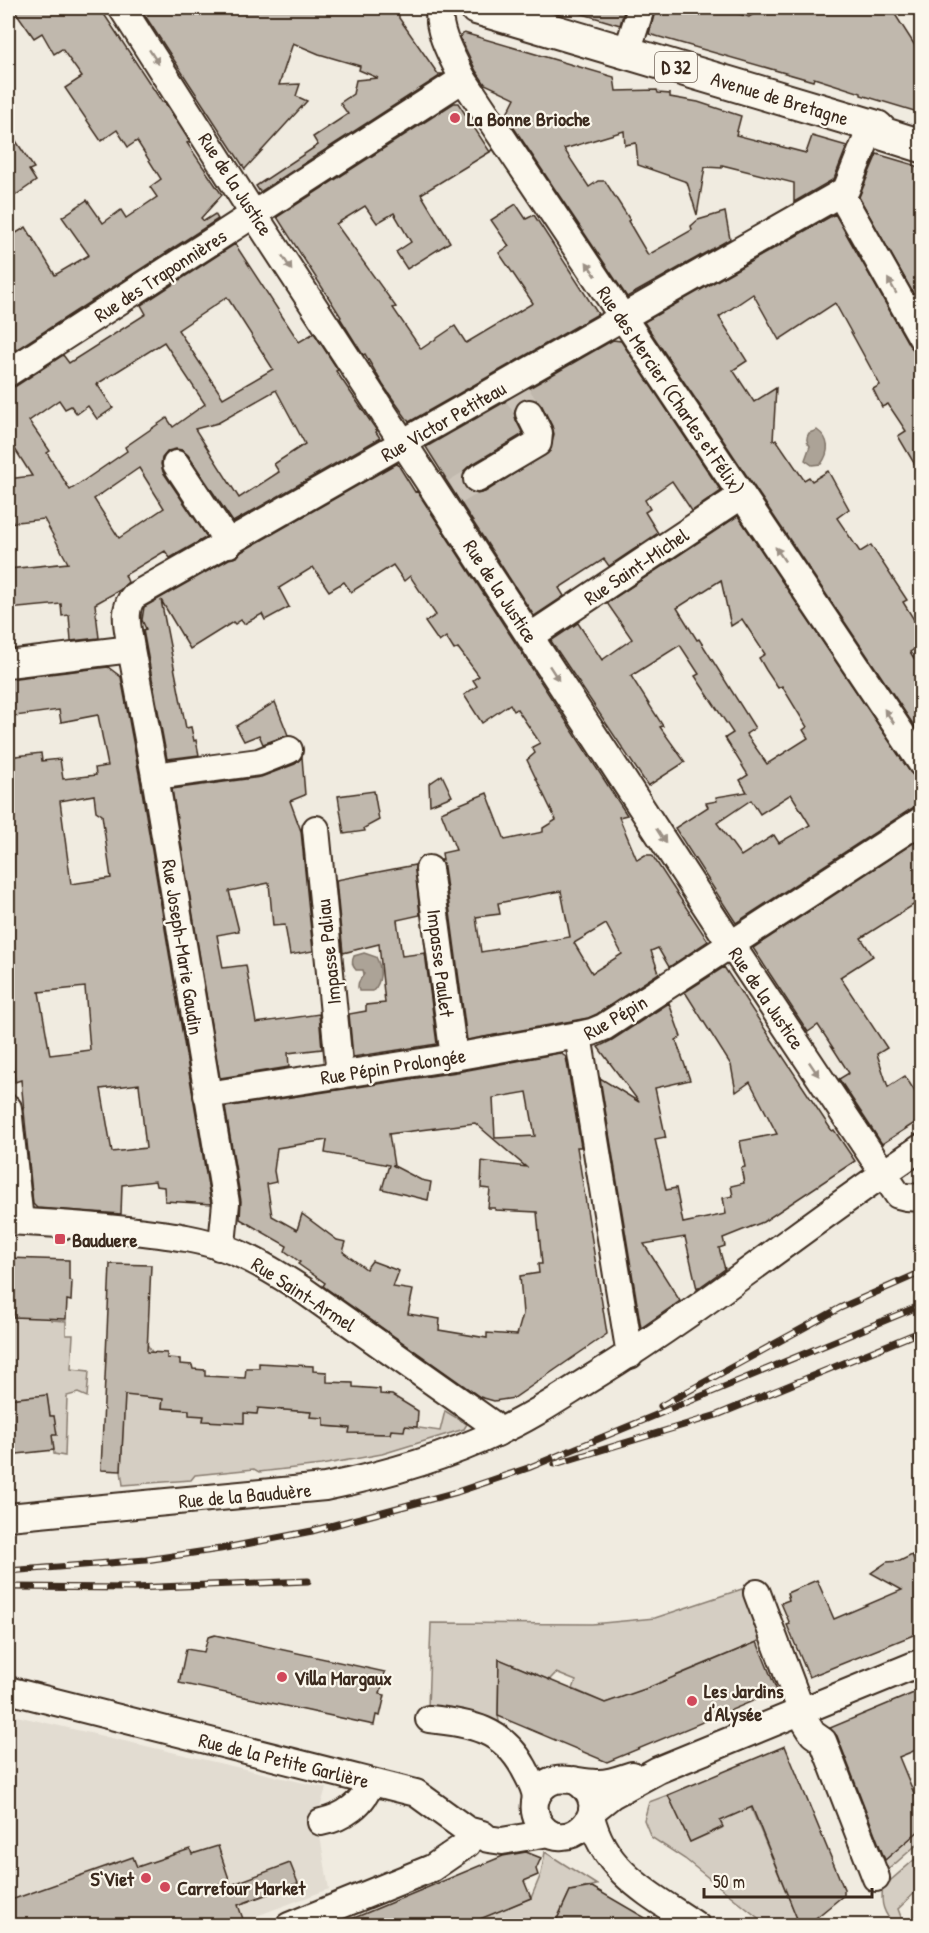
<svg xmlns="http://www.w3.org/2000/svg" width="929" height="1933" viewBox="0 0 929 1933" font-family="'Patrick Hand',sans-serif">
<style>
.built{fill:#e2dcd1}
.green{fill:#d5cec3;stroke:#887c70;stroke-width:1.5}
.water{fill:#aca397;stroke:#7f7367;stroke-width:1.5}
.building{fill:#c0b8ad;stroke:#3b2a1e;stroke-width:1.5;fill-rule:evenodd}
.lines{fill:none;stroke-linecap:round;stroke-linejoin:round}
.minor-tunnel{stroke:#ccc4b9;stroke-width:26;stroke-dasharray:26 13;stroke-linecap:butt}
.minor-casing{stroke:#3b2a1e;stroke-width:30}
.major-casing{stroke:#3b2a1e;stroke-width:36}
.minor{stroke:#fbf7ec;stroke-width:26}
.major{stroke:#fbf7ec;stroke-width:32}
.rail-casing{stroke:#3b2a1e;stroke-width:7}
.rail{stroke:#fbf7ec;stroke-width:4.5;stroke-dasharray:14;stroke-linecap:butt}
.oneway{fill:#9b9085}
.poi-dot{fill:#d1495b;stroke:#fbf7ec;stroke-width:2}
.labels{text-anchor:middle;dominant-baseline:central;stroke-width:4.5;stroke-linejoin:round;paint-order:stroke}
.shield{fill:#fbf7ec;stroke:#75685c;stroke-width:1.5}
.shield-label{font-size:18px;font-weight:bold;fill:#3b2a1e}
.street-label{font-size:20px;fill:#3b2a1e;stroke:#fbf7ec}
.poi-label{font-size:20px;font-weight:bold;fill:#3b2a1e;stroke:#fbf7ec;text-anchor:start}
</style>
<rect width="100%" height="100%" fill="#f0ebe0"/>
<filter id="ink" filterUnits="userSpaceOnUse"><feTurbulence type="fractalNoise" baseFrequency=".0167" numOctaves="2"/><feDisplacementMap in="SourceGraphic" scale="12" xChannelSelector="R" yChannelSelector="G"/><feConvolveMatrix kernelMatrix="1 2 1 2 8 2 1 2 1" color-interpolation-filters="sRGB"/></filter>
<g filter="url(#ink)">
<polygon class="built" points="8,1714 326,1788 317,1818 329,1889 232,1925 8,1926"/>
<g class="green">
<polygon points="8,1312 14,1312 13,1316 51,1316 51,1320 66,1321 66,1335 73,1335 71,1369 89,1371 87,1397 78,1393 67,1396 65,1456 54,1454 52,1435 56,1434 54,1416 50,1416 47,1395 8,1399"/>
<polygon points="127,1343 147,1344 152,1352 150,1397 163,1399 162,1408 189,1410 204,1416 203,1420 243,1423 244,1413 257,1414 258,1408 311,1412 324,1418 324,1426 350,1428 350,1433 390,1434 391,1430 405,1426 440,1431 445,1411 467,1424 464,1429 382,1454 321,1465 259,1472 254,1469 195,1475 191,1480 123,1485 121,1471"/>
<polygon points="742,1589 760,1638 757,1642 675,1676 677,1680 605,1703 573,1689 576,1681 556,1673 549,1680 499,1659 498,1716 500,1726 428,1708 431,1623 592,1624 655,1618"/>
<polygon points="829,1728 884,1860 921,1829 921,1841 890,1868 885,1870 825,1729"/>
<polygon points="668,1795 690,1842 722,1828 720,1821 747,1809 749,1803 800,1925 767,1925 685,1859 651,1837 644,1820 649,1802"/>
<polygon points="545,1852 597,1885 570,1891 554,1925 463,1926 531,1898 541,1874"/>
<path d="M 921,1854 L 921,1887 L 898,1909 L 904,1925 L 895,1925 C 884,1914 880,1904 883,1887 Z"/>
</g>
<g class="water">
<path d="M 817,430 C 830,439 830,452 821,464 L 812,465 L 805,460 L 810,446 C 806,441 806,438 809,433 Z"/>
<path d="M 364,953 L 376,957 C 382,968 382,982 373,991 L 359,991 C 356,983 360,980 364,974 L 363,970 L 356,970 C 352,966 351,962 354,956 Z"/>
</g>
<g class="building">
<polygon points="13,8 100,8 162,102 164,101 190,142 187,143 222,195 201,218 204,221 215,214 218,219 8,355 8,238 26,227 55,275 89,255 62,217 87,200 103,223 121,210 126,218 157,197 150,187 161,179 137,141 128,147 117,130 101,141 65,88 82,77 62,49 54,54 42,33 34,38"/>
<polygon points="140,8 375,8 399,14 399,18 438,74 443,74 260,192 256,186 318,145 313,137 348,114 340,103 353,94 356,80 378,78 359,70 360,66 319,54 293,43 279,85 300,84 296,96 307,101 245,169"/>
<polygon points="576,8 625,8 620,25 576,12"/>
<polygon points="656,8 719,8 749,17 763,8 891,8 921,55 921,113 861,95 861,93 814,78 813,81 649,34"/>
<polygon points="464,33 614,77 616,91 657,90 658,93 670,94 670,97 698,102 741,116 736,135 806,153 812,136 847,146 834,179 794,202 794,183 722,165 722,168 705,167 697,215 687,182 638,165 636,143 625,145 624,131 564,149 589,187 598,181 605,181 630,220 628,221 648,255 692,230 691,226 698,220 725,212 730,239 627,297 506,116 515,98 485,84 476,71 460,37"/>
<polygon points="454,103 458,103 490,152 492,149 493,150 421,194 450,242 407,269 396,252 411,242 394,213 377,223 365,206 336,224 396,307 393,308 421,349 455,326 466,343 533,303 499,253 509,246 491,220 516,204 526,219 534,215 598,314 409,422 383,385 365,354 363,355 340,318 341,317 327,295 277,217"/>
<polygon points="8,129 34,168 29,170 36,181 16,195 8,179"/>
<polygon points="877,154 914,165 921,171 921,307 859,197"/>
<polygon points="835,214 909,345 921,355 921,475 898,436 906,431 888,404 882,407 873,389 880,385 835,303 779,340 753,294 719,317 747,361 733,370 754,402 776,388 773,441 776,439 804,480 809,477 812,481 828,471 849,509 837,518 860,552 871,545 907,600 903,602 921,631 917,634 919,638 916,641 919,646 910,652 921,669 921,736 644,322"/>
<path d="M 235,244 L 299,342 L 314,333 L 338,370 L 336,371 L 377,431 L 376,432 L 380,438 L 233,522 L 188,455 L 182,450 L 176,449 L 168,451 L 162,458 L 161,464 L 163,472 L 207,537 L 170,558 L 165,551 L 125,575 L 128,582 L 120,590 L 95,604 L 99,638 L 71,641 L 69,615 L 62,616 L 61,604 L 8,609 L 8,569 L 68,563 L 44,519 L 8,523 L 8,479 L 32,476 L 8,438 L 8,388 L 16,386 L 63,355 L 69,363 L 146,314 L 141,305 ZM 227,297 L 273,369 L 223,398 L 178,330 ZM 164,342 L 205,404 L 173,427 L 167,418 L 125,447 L 127,451 L 70,490 L 47,453 L 50,451 L 29,421 L 59,400 L 65,409 L 71,406 L 77,414 L 88,406 L 97,419 L 113,408 L 97,384 ZM 276,390 L 305,444 L 274,464 L 279,472 L 239,498 L 195,429 L 218,423 ZM 139,468 L 164,508 L 119,538 L 94,499 Z"/>
<path d="M 613,340 L 621,341 L 721,491 L 692,511 L 672,481 L 645,500 L 650,509 L 645,512 L 658,533 L 609,566 L 604,559 L 559,588 L 564,596 L 534,616 L 444,477 L 445,477 L 426,447 ZM 530,398 L 538,401 L 542,406 L 552,426 L 554,434 L 550,451 L 485,492 L 477,494 L 469,492 L 464,486 L 462,480 L 464,471 L 469,466 L 523,434 L 516,420 L 514,412 L 516,405 L 522,400 Z"/>
<path d="M 397,463 L 415,492 L 417,491 L 627,815 L 619,817 L 637,860 L 645,855 L 652,855 L 708,941 L 669,967 L 658,948 L 651,951 L 659,973 L 597,1014 L 588,1018 L 467,1040 L 444,867 L 441,860 L 443,860 L 442,853 L 456,850 L 441,812 L 487,793 L 505,840 L 543,832 L 543,828 L 556,820 L 527,760 L 535,753 L 532,747 L 540,743 L 517,709 L 514,711 L 510,704 L 482,723 L 464,695 L 477,686 L 473,680 L 479,676 L 458,648 L 454,650 L 446,637 L 439,642 L 425,622 L 436,615 L 410,576 L 404,581 L 393,565 L 351,592 L 344,582 L 329,591 L 313,567 L 279,588 L 289,607 L 265,620 L 262,614 L 244,624 L 241,620 L 235,624 L 233,622 L 190,649 L 161,600 L 186,728 L 191,727 L 194,741 L 196,740 L 199,755 L 167,759 L 143,630 L 146,629 L 142,620 L 144,607 L 229,559 L 237,557 L 241,552 ZM 561,891 L 570,937 L 481,952 L 476,917 L 500,914 L 498,903 ZM 606,924 L 622,954 L 592,973 L 574,943 Z"/>
<path d="M 738,516 L 910,772 L 915,777 L 921,779 L 921,805 L 914,807 L 736,923 L 675,828 L 708,807 L 706,803 L 717,801 L 716,797 L 747,792 L 740,780 L 748,775 L 725,738 L 733,733 L 695,676 L 699,674 L 680,645 L 631,676 L 663,726 L 660,727 L 685,762 L 648,786 L 551,641 L 578,623 L 602,660 L 632,639 L 607,603 ZM 721,580 L 731,626 L 742,619 L 765,654 L 759,658 L 766,670 L 778,688 L 782,686 L 807,727 L 803,730 L 808,738 L 767,764 L 746,734 L 755,728 L 699,639 L 697,640 L 677,608 ZM 791,794 L 810,825 L 779,843 L 774,835 L 741,856 L 717,823 L 751,800 L 760,814 Z"/>
<path d="M 108,667 L 121,677 L 140,779 L 211,1204 L 165,1201 L 164,1187 L 156,1186 L 155,1181 L 122,1185 L 121,1214 L 37,1208 L 33,1204 L 21,1080 L 15,1082 L 8,1021 L 8,757 L 41,753 L 42,761 L 60,759 L 63,779 L 96,775 L 95,768 L 108,766 L 98,715 L 61,722 L 59,710 L 8,717 L 8,679 ZM 94,795 L 96,811 L 102,815 L 111,878 L 71,884 L 60,801 ZM 85,987 L 90,1050 L 50,1055 L 39,992 ZM 139,1084 L 146,1148 L 112,1152 L 101,1089 Z"/>
<polygon points="275,702 288,735 263,744 259,735 244,741 236,726"/>
<polygon points="302,757 305,795 290,801 301,831 313,951 290,955 285,925 273,926 269,883 229,891 239,931 217,935 223,968 246,965 256,1023 319,1014 322,1049 288,1053 289,1067 220,1078 172,789 261,777 295,764"/>
<polygon points="442,775 452,796 430,805 429,784"/>
<polygon points="374,791 379,820 364,828 365,831 344,834 338,796"/>
<polygon points="921,838 921,894 913,900 915,904 861,938 873,956 840,977 887,1048 877,1054 888,1087 905,1076 921,1101 921,1119 882,1144 839,1079 849,1073 833,1048 818,1025 808,1032 753,948"/>
<polygon points="415,865 420,915 397,920 402,956 425,953 437,1044 353,1057 349,1014 366,1011 366,1005 385,1003 379,944 343,953 336,880"/>
<polygon points="724,967 832,1131 834,1130 855,1161 763,1222 723,1238 725,1246 719,1248 725,1269 697,1289 685,1237 644,1244 680,1301 641,1328 600,1078 639,1102 598,1047 612,1040 669,1003 681,1037 676,1040 690,1080 655,1088 666,1139 665,1137 655,1139 666,1190 676,1188 683,1223 726,1214 723,1198 733,1196 731,1186 744,1183 741,1168 745,1167 740,1141 777,1134 750,1082 736,1092 731,1065 685,992"/>
<path d="M 560,1053 L 566,1057 L 581,1147 L 577,1147 L 607,1334 L 514,1398 L 494,1401 L 480,1397 L 323,1286 L 325,1283 L 298,1264 L 300,1262 L 285,1251 L 287,1246 L 240,1219 L 241,1201 L 225,1107 L 457,1072 ZM 527,1092 L 535,1136 L 495,1138 L 493,1098 ZM 475,1123 L 526,1167 L 482,1161 L 481,1188 L 490,1189 L 488,1208 L 495,1208 L 495,1210 L 537,1212 L 542,1264 L 538,1264 L 539,1273 L 520,1276 L 523,1314 L 517,1335 L 487,1333 L 487,1338 L 439,1330 L 440,1319 L 408,1314 L 413,1290 L 393,1287 L 399,1271 L 372,1261 L 366,1269 L 343,1252 L 346,1242 L 337,1240 L 302,1214 L 297,1230 L 272,1216 L 267,1184 L 276,1182 L 274,1171 L 277,1148 L 327,1140 L 325,1153 L 389,1165 L 382,1189 L 428,1200 L 431,1182 L 421,1180 L 392,1165 L 394,1166 L 389,1134 Z"/>
<polygon points="8,1258 69,1260 69,1280 72,1281 71,1301 67,1300 66,1319 13,1317 14,1312 8,1312"/>
<polygon points="110,1264 151,1265 147,1352 167,1353 167,1358 180,1359 180,1364 192,1365 193,1369 205,1370 205,1376 245,1378 246,1368 259,1368 259,1363 313,1366 313,1371 327,1372 327,1382 353,1383 353,1387 380,1389 380,1394 392,1395 418,1411 417,1427 405,1426 404,1431 391,1430 390,1434 349,1433 350,1428 324,1426 324,1418 310,1417 311,1412 258,1408 257,1414 244,1413 244,1423 203,1421 204,1416 189,1415 189,1410 162,1408 163,1399 125,1395 121,1471 101,1470"/>
<polygon points="47,1395 50,1416 54,1416 57,1435 52,1435 54,1450 8,1455 8,1399"/>
<polygon points="912,1555 921,1576 921,1632 809,1677 787,1625 790,1624 781,1603 789,1600 787,1593 817,1580 834,1619 902,1590 871,1573 887,1562 900,1561"/>
<polygon points="215,1635 385,1672 380,1694 385,1695 380,1716 376,1715 374,1725 179,1683 186,1649 204,1652 208,1637"/>
<polygon points="757,1642 777,1691 607,1762 498,1716 499,1659 605,1703 645,1689"/>
<polygon points="921,1690 921,1748 899,1757 921,1810 921,1829 885,1860 837,1736 830,1728"/>
<polygon points="785,1746 844,1889 844,1895 806,1926 800,1926 752,1807 720,1821 723,1827 690,1842 668,1795"/>
<polygon points="218,1846 231,1885 290,1863 298,1883 238,1905 243,1919 224,1926 8,1926 8,1901 133,1857 137,1867 190,1849 192,1854"/>
<polygon points="526,1852 541,1858 536,1869 538,1875 524,1881 531,1898 463,1926 335,1926 503,1856"/>
<polygon points="592,1887 659,1926 554,1926 570,1891"/>
</g>
<g class="lines">
<g class="minor-tunnel">
<polyline points="517,394 529,413"/>
<polyline points="455,492 477,479"/>
</g>
<g class="minor-casing">
<g id="minor">
<polyline points="122,8 249,207 728,940 898,1195 906,1197 922,1198"/>
<path d="M 439,8 C 438,34 452,56 463,79 L 922,764"/>
<polyline points="627,52 641,8"/>
<polyline points="840,193 922,338"/>
<polyline points="8,373 463,79"/>
<polyline points="176,464 229,544"/>
<polyline points="477,479 538,443 539,433 529,413"/>
<polyline points="531,636 741,496"/>
<polyline points="131,649 155,776 226,1203 223,1234 219,1247"/>
<path d="M 8,664 L 131,649 C 129,632 121,609 134,596 L 846,190 L 872,125"/>
<polyline points="155,776 259,762 289,750"/>
<polyline points="316,829 340,1075"/>
<polyline points="429,869 454,1057"/>
<polyline points="207,1095 454,1057 578,1035"/>
<polyline points="8,1108 20,1221"/>
<path d="M 8,1221 C 50,1223 93,1226 136,1231 C 170,1235 204,1239 235,1252 C 259,1262 281,1276 303,1290 L 491,1423 L 497,1433"/>
<polyline points="630,1355 578,1035 592,1032 604,1027 922,820"/>
<path d="M 8,1517 L 325,1487 C 384,1475 444,1458 498,1432 C 532,1417 562,1396 593,1377 C 707,1307 810,1222 922,1147"/>
<polyline points="757,1593 806,1723 813,1734 823,1741 876,1878"/>
<polyline points="8,1690 416,1793 467,1830 482,1834 488,1839 502,1841 549,1833"/>
<path d="M 429,1719 C 470,1723 503,1729 524,1768 C 529,1778 535,1786 536,1798"/>
<path d="M 574,1780 C 623,1808 561,1863 538,1821 C 534,1813 533,1802 538,1794 C 552,1770 574,1783 596,1783 C 608,1784 620,1779 632,1775"/>
<polyline points="592,1811 612,1795 658,1770 922,1662"/>
<path d="M 591,1816 C 604,1873 652,1895 697,1926"/>
<path d="M 321,1822 C 343,1818 365,1803 370,1782"/>
<polyline points="289,1926 432,1868 467,1844 474,1833"/>
</g>
</g>
<g class="major-casing">
<polyline id="major" points="476,8 877,127 884,134 922,146"/>
</g>
<use href="#minor" class="minor"/>
<use href="#major" class="major"/>
<g class="rail-casing">
<g id="rail">
<polyline points="661,1406 840,1308 922,1272"/>
<polyline points="555,1464 717,1415 922,1331"/>
<polyline points="8,1571 146,1560 220,1549 312,1531 457,1492 528,1468 922,1305"/>
<polyline points="8,1587 134,1588 308,1581"/>
</g>
</g>
<use href="#rail" class="rail"/>
</g>
<defs><path id="oneway-solid" d="M-6-.8H1V-3.2L6.5 0L1 3.2V.8H-6Z" transform="scale(1.5)"/></defs>
<g class="oneway">
<use href="#oneway-solid" transform="translate(154 57) rotate(57)"/>
<use href="#oneway-solid" transform="translate(287 263) rotate(57)"/>
<use href="#oneway-solid" transform="translate(591 269) rotate(-124)"/>
<use href="#oneway-solid" transform="translate(892 286) rotate(-120)"/>
<use href="#oneway-solid" transform="translate(780 554) rotate(-124)"/>
<use href="#oneway-solid" transform="translate(554 673) rotate(57)"/>
<use href="#oneway-solid" transform="translate(889 716) rotate(-124)"/>
<use href="#oneway-solid" transform="translate(661 836) rotate(57)"/>
<use href="#oneway-solid" transform="translate(814 1069) rotate(56)"/>
</g>
</g>
<g class="poi-dot">
<circle cx="455" cy="118" r="6"/>
<rect x="54" y="1233" width="12" height="12" rx="3"/>
<circle cx="282" cy="1677" r="6"/>
<circle cx="692" cy="1701" r="6"/>
<circle cx="146" cy="1878" r="6"/>
<circle cx="165" cy="1887" r="6"/>
</g>
<g class="labels">
<rect class="shield" x="655" y="52" width="42" height="30" rx="4.5"/>
<g class="shield-label">
<text x="676" y="67">D 32</text>
</g>
<g class="street-label">
<text transform="translate(780 98) rotate(17)">Avenue de Bretagne</text>
<text transform="translate(236 184) rotate(57)">Rue de la Justice</text>
<text transform="translate(160 275) rotate(-33)">Rue des Traponnières</text>
<text transform="translate(671 390) rotate(56)">Rue des Mercier (Charles et Félix)</text>
<text transform="translate(443 421) rotate(-30)">Rue Victor Petiteau</text>
<text transform="translate(636 566) rotate(-34)">Rue Saint-Michel</text>
<text transform="translate(501 591) rotate(57)">Rue de la Justice</text>
<text transform="translate(183 947) rotate(81)">Rue Joseph-Marie Gaudin</text>
<text transform="translate(328 952) rotate(-96)">Impasse Paliau</text>
<text transform="translate(441 963) rotate(83)">Impasse Paulet</text>
<text transform="translate(767 998) rotate(56)">Rue de la Justice</text>
<text transform="translate(615 1017) rotate(-30)">Rue Pépin</text>
<text transform="translate(393 1066) rotate(-9)">Rue Pépin Prolongée</text>
<text transform="translate(304 1294) rotate(33)">Rue Saint-Armel</text>
<text transform="translate(245 1495) rotate(-5)">Rue de la Bauduère</text>
<text transform="translate(284 1760) rotate(14)">Rue de la Petite Garlière</text>
</g>
<g class="poi-label">
<text x="467" y="118">La Bonne Brioche</text>
<text x="72" y="1239">Bauduere</text>
<text x="294" y="1677">Villa Margaux</text>
<text x="704" y="1690">Les Jardins<tspan x="704" dy="23">d'Alysée</tspan></text>
<text x="134" y="1878" text-anchor="end">S‘Viet</text>
<text x="177" y="1887">Carrefour Market</text>
</g>
</g>
<rect width="929" height="1933" fill="none" stroke="#fbf7ec" stroke-width="30"/>
<rect x="15" y="15" width="899" height="1903" fill="none" stroke="#3b2a1e" stroke-width="2" filter="url(#ink)"/>
<path d="M704 1888v9h168v-9" fill="none" stroke="#3b2a1e" stroke-width="3"/>
<text x="713" y="1888" font-size="18" fill="#3b2a1e" stroke="#fbf7ec" stroke-width="4.5" paint-order="stroke">50 m</text>
</svg>
